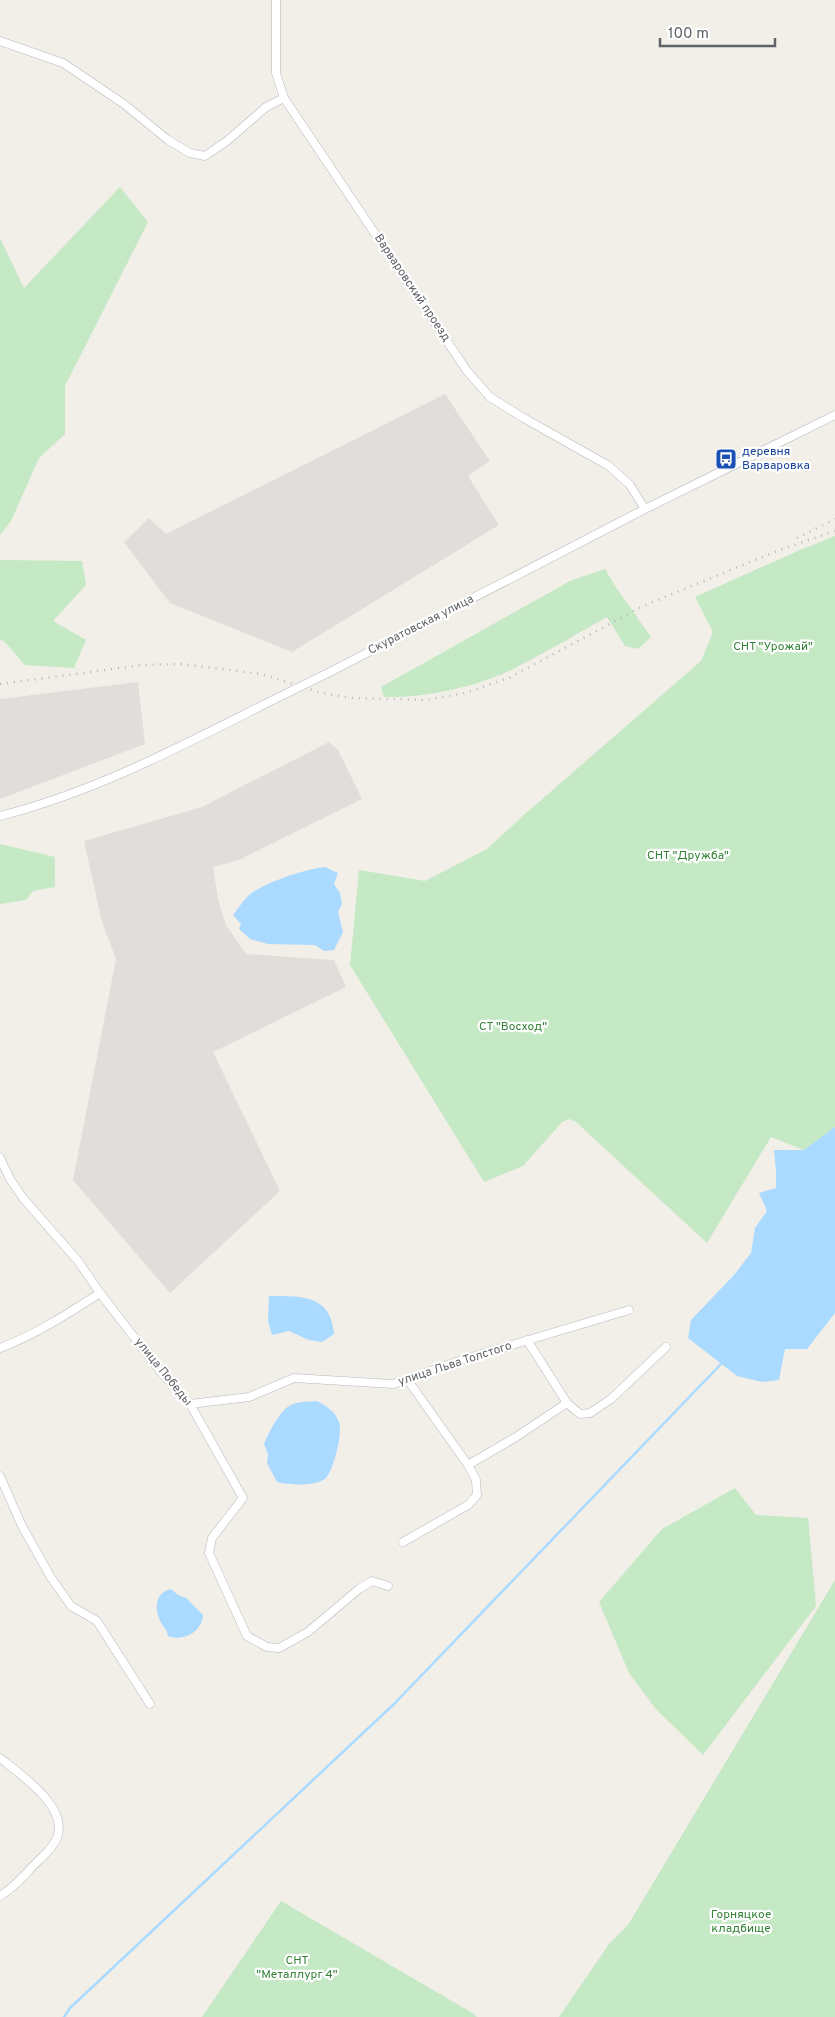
<svg xmlns="http://www.w3.org/2000/svg" width="835" height="2017" viewBox="0 0 835 2017" font-family="Overpass,sans-serif">
<style>
.industrial{fill:#e0deda}
.green{fill:#c5e8c5}
.water{fill:#aadaff}
.lines{fill:none;stroke-linecap:round;stroke-linejoin:round}
.stream{stroke:#aadaff;stroke-width:2.5}
.minor-casing{stroke:#b5b8bc;stroke-width:9}
.minor{stroke:#fff;stroke-width:8}
.rail{stroke:#b6b7b8;stroke-width:2.5;stroke-dasharray:1 6;stroke-linecap:butt}
.minor-bridge-casing{stroke:#b5b8bc;stroke-width:9;stroke-linecap:butt}
.minor-bridge{stroke:#fff;stroke-width:8}
.labels{text-anchor:middle;dominant-baseline:central;stroke-width:4.5;stroke-linejoin:round;paint-order:stroke}
.street-label{font-size:12px;fill:#5f6368;stroke:#fff}
.transit-label{font-size:12px;fill:#164399;stroke:#fff;text-anchor:start}
.park-label{font-size:12px;fill:#348238;stroke:#fff}
</style>
<rect width="100%" height="100%" fill="#f1efe8"/>
<g class="industrial">
<polygon points="445,394 490,461 468,476 499,525 292,652 170,603 124,542 149,518 166,534"/>
<polygon points="138,682 145,744 0,799 0,699"/>
<polygon points="329,742 338,750 362,799 239,860 213,867 218,899 226,925 246,954 334,960 346,987 213,1052 280,1191 170,1293 73,1180 116,959 102,922 84,841 202,807"/>
</g>
<g class="green">
<polygon points="120,187 148,222 65,386 65,434 39,458 11,521 0,535 0,238 24,288"/>
<polygon points="835,536 835,1127 804,1150 771,1137 707,1243 576,1122 569,1119 562,1122 523,1166 484,1182 350,965 359,870 425,881 487,849 525,814 701,661 713,632 695,597 800,550"/>
<polygon points="0,560 82,561 86,585 53,621 86,640 74,668 25,665 4,641 0,640"/>
<path d="M 605,569 L 615,586 L 651,637 L 638,649 L 625,646 L 607,617 C 576,634 545,653 513,669 C 477,687 424,698 384,697 L 381,687 L 570,581 Z"/>
<polygon points="0,844 55,857 55,887 33,891 26,900 0,904"/>
<polygon points="735,1488 756,1515 808,1518 816,1606 703,1755 655,1708 629,1673 599,1602 662,1529"/>
<polygon points="835,1580 835,2017 559,2017 609,1944 628,1925"/>
<polygon points="281,1901 474,2014 477,2017 202,2017"/>
</g>
<g class="water">
<path d="M 325,867 L 338,873 L 334,884 L 340,893 L 342,904 L 338,912 L 343,932 L 334,950 L 324,951 L 315,945 L 268,944 L 250,939 L 239,929 L 241,924 L 233,915 C 238,909 242,902 248,896 C 263,883 305,869 325,867 Z"/>
<polygon points="835,1127 835,1313 807,1349 785,1349 779,1380 762,1382 737,1376 688,1338 691,1320 734,1275 751,1253 755,1228 767,1211 759,1193 776,1188 776,1171 774,1150 804,1150"/>
<path d="M 269,1296 C 300,1296 331,1294 334,1334 L 322,1342 L 309,1340 L 289,1331 L 272,1335 L 268,1321 Z"/>
<path d="M 317,1401 C 326,1406 335,1411 339,1422 C 343,1433 334,1469 326,1478 C 316,1487 289,1485 277,1482 L 267,1463 L 268,1454 L 264,1444 C 268,1434 279,1412 289,1406 C 297,1401 308,1402 317,1401 Z"/>
<path d="M 171,1589 L 178,1595 L 186,1598 L 203,1615 C 202,1632 183,1642 168,1636 C 167,1628 161,1625 159,1618 C 154,1605 157,1592 171,1589 Z"/>
</g>
<g class="lines">
<polyline class="stream" points="64,2017 70,2008 394,1704 722,1363"/>
<g class="minor-casing">
<g id="minor">
<polyline points="276,0 276,73 284,98 467,371 490,397 522,417 609,466 630,485 645,509"/>
<polyline points="0,41 63,63 124,104 168,140 190,153 205,156 227,141 266,107 284,98"/>
<polyline points="330,672 645,509 835,415"/>
<path d="M 0,816 C 98,791 185,744 275,699"/>
<polyline points="0,1158 10,1179 23,1198 78,1261 100,1293 161,1372 190,1404 243,1498 212,1538 209,1553 247,1636 267,1647 279,1648 308,1632 359,1589 372,1581 388,1586"/>
<polyline points="527,1340 567,1403 580,1414 590,1413 611,1399 666,1347"/>
<path d="M 0,1348 C 35,1335 69,1313 100,1293"/>
<polyline points="407,1379 468,1465"/>
<polyline points="190,1404 249,1397 294,1378 393,1384 465,1359 629,1310"/>
<polyline points="0,1476 21,1524 50,1576 71,1606 97,1621 150,1704"/>
<polyline points="403,1542 468,1505 477,1495 476,1480 468,1465 516,1437 567,1403"/>
<path d="M 0,1758 C 21,1775 69,1807 57,1838 C 53,1848 44,1855 37,1862 C 25,1874 15,1887 0,1896"/>
</g>
</g>
<use href="#minor" class="minor"/>
<g class="rail">
<polyline points="797,538 835,519"/>
<polyline points="0,684 143,665 182,664 261,674 322,693 352,698 426,700 465,693 509,678 643,606 777,551 835,531"/>
</g>
<g class="minor-bridge-casing">
<polyline id="minor-bridge" points="275,699 330,672"/>
</g>
<use href="#minor-bridge" class="minor-bridge"/>
</g>
<defs>
<g id="bus-square" transform="scale(1.125)"><rect x="-9" y="-9" width="18" height="18" rx="4" fill="#1a4fb4" stroke="#fff"/><path d="M-5-6H5V4H4V6H2V4H-2V6H-4V4H-5ZM-3.5-4V0h7V-4ZM-3.5 1.2v1.5H-2V1.2ZM2 1.2v1.5H3.5V1.2Z" fill="#fff"/></g>
</defs>
<g fill-rule="evenodd">
<use href="#bus-square" x="726" y="459"/>
</g>
<g class="labels">
<g class="street-label">
<text transform="translate(412 288) rotate(56)">Варваровский проезд</text>
<text transform="translate(421 625) rotate(-27)">Скуратовская улица</text>
<text transform="translate(455 1364) rotate(-18)">улица Льва Толстого</text>
<text transform="translate(163 1372) rotate(51)">улица Победы</text>
</g>
<g class="transit-label">
<text x="742" y="452">деревня<tspan x="742" dy="14">Варваровка</tspan></text>
</g>
<g class="park-label">
<text x="773" y="647">СНТ "Урожай"</text>
<text x="688" y="856">СНТ "Дружба"</text>
<text x="513" y="1027">СТ "Восход"</text>
<text x="741" y="1915">Горняцкое<tspan x="741" dy="14">кладбище</tspan></text>
<text x="297" y="1961">СНТ<tspan x="297" dy="14">"Металлург 4"</tspan></text>
</g>
</g>
<path d="M660 38v8h115v-8" fill="none" stroke="#5f6368" stroke-width="2.5"/>
<text x="668" y="38" font-size="15" fill="#5f6368" stroke="#ffffff" stroke-width="4" paint-order="stroke">100 m</text>
</svg>
